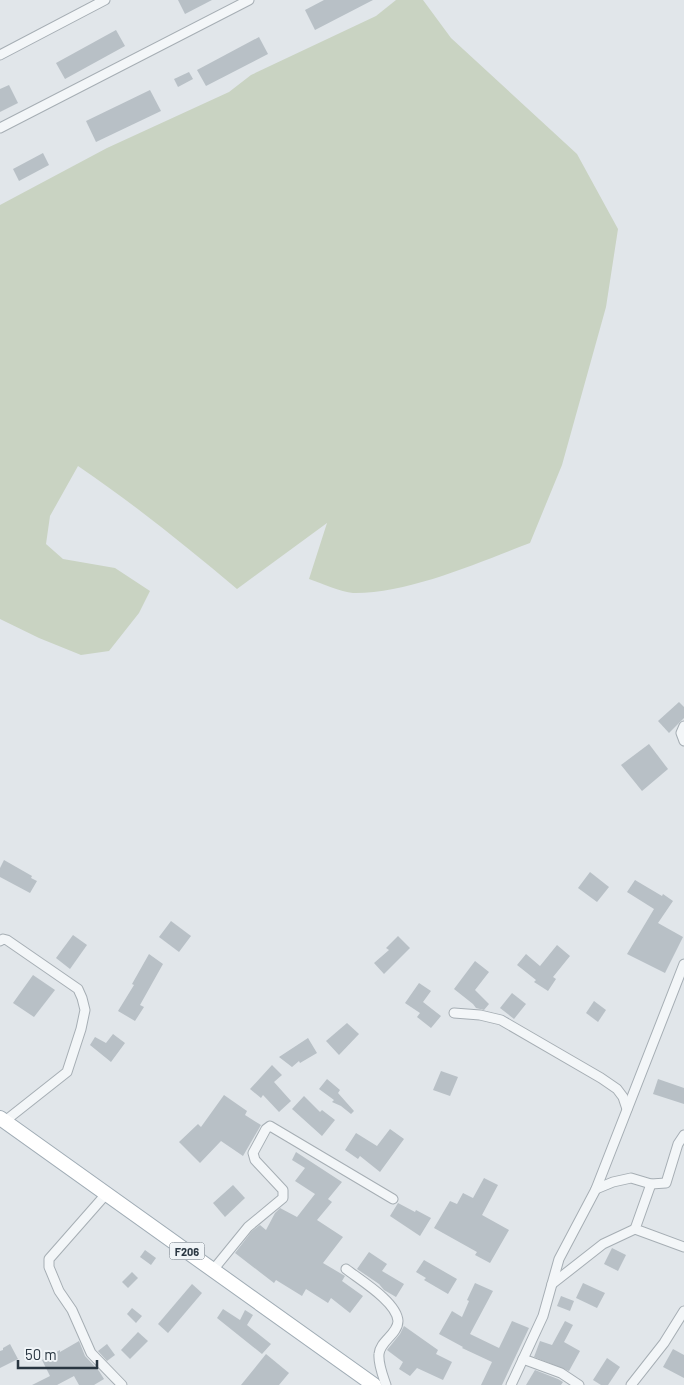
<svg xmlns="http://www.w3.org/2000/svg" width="684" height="1385" viewBox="0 0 684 1385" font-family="Barlow,sans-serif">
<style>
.green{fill:#c9d3c2}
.building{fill:#b8c0c6}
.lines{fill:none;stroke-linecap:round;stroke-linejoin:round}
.street-casing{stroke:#a6aeb4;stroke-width:11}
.primary-casing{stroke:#a0acb5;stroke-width:16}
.street{stroke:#f3f6f8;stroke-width:9}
.primary{stroke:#fff;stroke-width:14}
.labels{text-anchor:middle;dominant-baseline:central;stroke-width:4;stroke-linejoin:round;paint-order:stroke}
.shield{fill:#f0f4f7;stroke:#656f78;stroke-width:1}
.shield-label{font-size:11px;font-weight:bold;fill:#293641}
</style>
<rect width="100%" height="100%" fill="#e1e6ea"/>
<path class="green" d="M 396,0 L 423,0 L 451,38 L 577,154 L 618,229 L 606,307 L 562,465 L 530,543 C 479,562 408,594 353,593 C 341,592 321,583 309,579 L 327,523 L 237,589 C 186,546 134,504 78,466 L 50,516 L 46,544 L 63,559 L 115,568 L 150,591 L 139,613 L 109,651 L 81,655 L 39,638 L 0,619 L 0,205 L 107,148 L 229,92 L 251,75 L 376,16 Z"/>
<g class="building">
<polygon points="178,0 212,0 185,14"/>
<polygon points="324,0 373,0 315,30 305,10"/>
<polygon points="116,30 125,46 65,79 56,63"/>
<polygon points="259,37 268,54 206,86 197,70"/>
<polygon points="189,72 193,79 178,87 174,79"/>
<polygon points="9,85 18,103 0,112 0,89"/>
<polygon points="150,90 161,111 96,142 86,121"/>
<polygon points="43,153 49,165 19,181 13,169"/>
<polygon points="679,702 684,707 684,718 669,733 658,721"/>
<polygon points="649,744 668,769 642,791 621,765"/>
<polygon points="4,860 32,876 31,878 37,881 30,893 0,877 0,868"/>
<polygon points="590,872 609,887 597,902 578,888"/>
<polygon points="635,880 662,896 663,894 673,901 658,923 683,937 665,973 627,954 654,909 627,892"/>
<polygon points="171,921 191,936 179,952 159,937"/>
<polygon points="73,935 87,945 70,969 56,958"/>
<polygon points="398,936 410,948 384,974 374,963 389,950 386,948"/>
<polygon points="557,945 570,956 553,977 556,979 548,991 534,982 536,980 517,965 526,954 540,966"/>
<polygon points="149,954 163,964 140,1005 144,1007 135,1021 118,1011 134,985 132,984"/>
<polygon points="475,961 489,972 475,990 489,1004 484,1010 476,1008 473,1004 454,989"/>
<polygon points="33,975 55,990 34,1017 13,1003"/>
<polygon points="419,983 431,991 423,1002 441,1016 431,1028 417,1017 420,1013 405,1003"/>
<polygon points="512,993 526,1004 514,1019 500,1008"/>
<polygon points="594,1001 606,1010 598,1022 586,1013"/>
<polygon points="347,1023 359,1034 339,1055 326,1041"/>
<polygon points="113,1034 125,1043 111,1062 90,1045 95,1037 106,1043"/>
<polygon points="308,1038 317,1053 300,1063 299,1061 292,1067 279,1057"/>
<polygon points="272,1065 282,1075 274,1082 291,1101 279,1112 263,1095 261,1098 250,1089"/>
<polygon points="441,1071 458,1077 450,1096 433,1090"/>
<polygon points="327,1079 340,1090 338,1093 354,1111 351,1114 341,1106 332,1102 334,1100 319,1089"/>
<polygon points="658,1079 684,1088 684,1104 653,1094"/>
<polygon points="224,1095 247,1111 245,1115 261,1125 243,1156 221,1141 200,1163 179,1142 198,1124 201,1127"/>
<polygon points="304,1096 320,1112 322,1110 335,1120 322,1136 292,1109"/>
<polygon points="390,1129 404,1139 380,1172 360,1156 358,1159 345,1150 356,1133 377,1146"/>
<polygon points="296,1152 342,1182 328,1199 332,1202 317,1220 343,1237 323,1263 345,1276 342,1281 363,1296 350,1313 331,1298 328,1303 306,1289 302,1296 276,1280 274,1283 235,1253 252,1231 260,1225 266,1230 275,1213 280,1208 297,1217 315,1194 295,1181 305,1168 292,1160"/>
<polygon points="484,1178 498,1185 482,1215 509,1230 490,1263 475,1255 477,1252 434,1228 450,1201 457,1204 463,1193 473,1198"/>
<polygon points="233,1185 245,1198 225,1217 213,1203"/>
<polygon points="398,1203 415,1212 416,1210 431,1218 420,1236 390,1216"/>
<polygon points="612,1248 626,1255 618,1271 604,1264"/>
<polygon points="145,1250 156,1258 151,1265 140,1257"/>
<polygon points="369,1252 387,1264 382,1271 404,1284 396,1297 384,1290 379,1284 357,1269"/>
<polygon points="424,1260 457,1279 448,1294 424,1280 426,1278 416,1272"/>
<polygon points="132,1272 138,1278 128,1288 122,1282"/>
<polygon points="475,1283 493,1291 470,1334 499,1348 512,1321 529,1328 502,1385 481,1385 492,1362 462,1348 463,1347 439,1334 452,1311 462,1317 469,1301 467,1300"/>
<polygon points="583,1283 605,1293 597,1308 576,1298"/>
<polygon points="192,1284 202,1293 168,1333 158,1324"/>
<polygon points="561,1296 574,1301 570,1311 557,1306"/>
<polygon points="132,1308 142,1316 136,1323 127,1314"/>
<polygon points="223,1309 240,1320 245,1310 253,1315 247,1325 271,1344 262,1354 217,1318"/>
<polygon points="565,1321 573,1325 564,1342 580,1351 569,1371 534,1357 540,1341 552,1345"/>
<polygon points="404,1326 438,1350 436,1354 452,1362 443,1380 417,1368 410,1376 399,1369 403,1362 387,1350 400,1334"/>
<polygon points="138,1332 148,1341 130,1359 121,1350"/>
<polygon points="79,1341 85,1356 99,1371 104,1379 94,1385 79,1385 74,1376 57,1385 32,1385 50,1376 42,1360 60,1350 60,1352"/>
<polygon points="10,1344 18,1359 0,1368 0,1351 3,1350 3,1348"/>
<polygon points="107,1344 115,1355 107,1361 98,1351"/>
<polygon points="673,1349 684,1355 684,1378 663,1367"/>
<polygon points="266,1354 289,1373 279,1385 241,1385"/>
<polygon points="607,1358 620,1367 608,1385 601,1385 593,1380"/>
<polygon points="535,1370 558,1379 563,1382 561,1385 526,1385"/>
</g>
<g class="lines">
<g class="street-casing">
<g id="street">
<polyline points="0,55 105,0"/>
<polyline points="0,128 249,0"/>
<polyline points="684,726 681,733 684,741"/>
<polyline points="0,941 3,939 7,940 78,989 82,998 85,1010 81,1029 67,1072 5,1121"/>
<polyline points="454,1013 480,1015 501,1020 601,1078 617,1089 623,1097 627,1109"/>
<polyline points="651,1184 635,1229 684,1247"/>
<polyline points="596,1189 613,1182 631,1178 651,1184 666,1183 678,1144 684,1135"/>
<polyline points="107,1193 49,1259 49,1267 59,1291 72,1310 91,1353 122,1385"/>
<path d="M 346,1269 C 360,1280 397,1302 398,1321 C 398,1334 380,1341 379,1354 C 378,1364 383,1376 386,1385"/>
<polyline points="213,1270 248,1227 283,1198 283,1190 255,1160 253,1153 266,1129 270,1126 393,1199"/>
<polyline points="552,1284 603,1244 635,1229"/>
<polyline points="523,1359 561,1373 579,1385"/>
<polyline points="511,1385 543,1316 559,1259 596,1189 684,964"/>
<polyline points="631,1385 664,1343 684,1311"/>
</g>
</g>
<g class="primary-casing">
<polyline id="primary" points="0,1118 374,1385"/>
</g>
<use href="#street" class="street"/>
<use href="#primary" class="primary"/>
</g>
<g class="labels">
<rect class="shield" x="169.5" y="1242.5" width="35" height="17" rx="4"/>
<g class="shield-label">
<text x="187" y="1251">F206</text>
</g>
</g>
<path d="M18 1360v8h79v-8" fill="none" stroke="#293641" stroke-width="2.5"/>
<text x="25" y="1360" font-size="15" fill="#293641" stroke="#f0f4f7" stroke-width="4" paint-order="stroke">50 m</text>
</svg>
